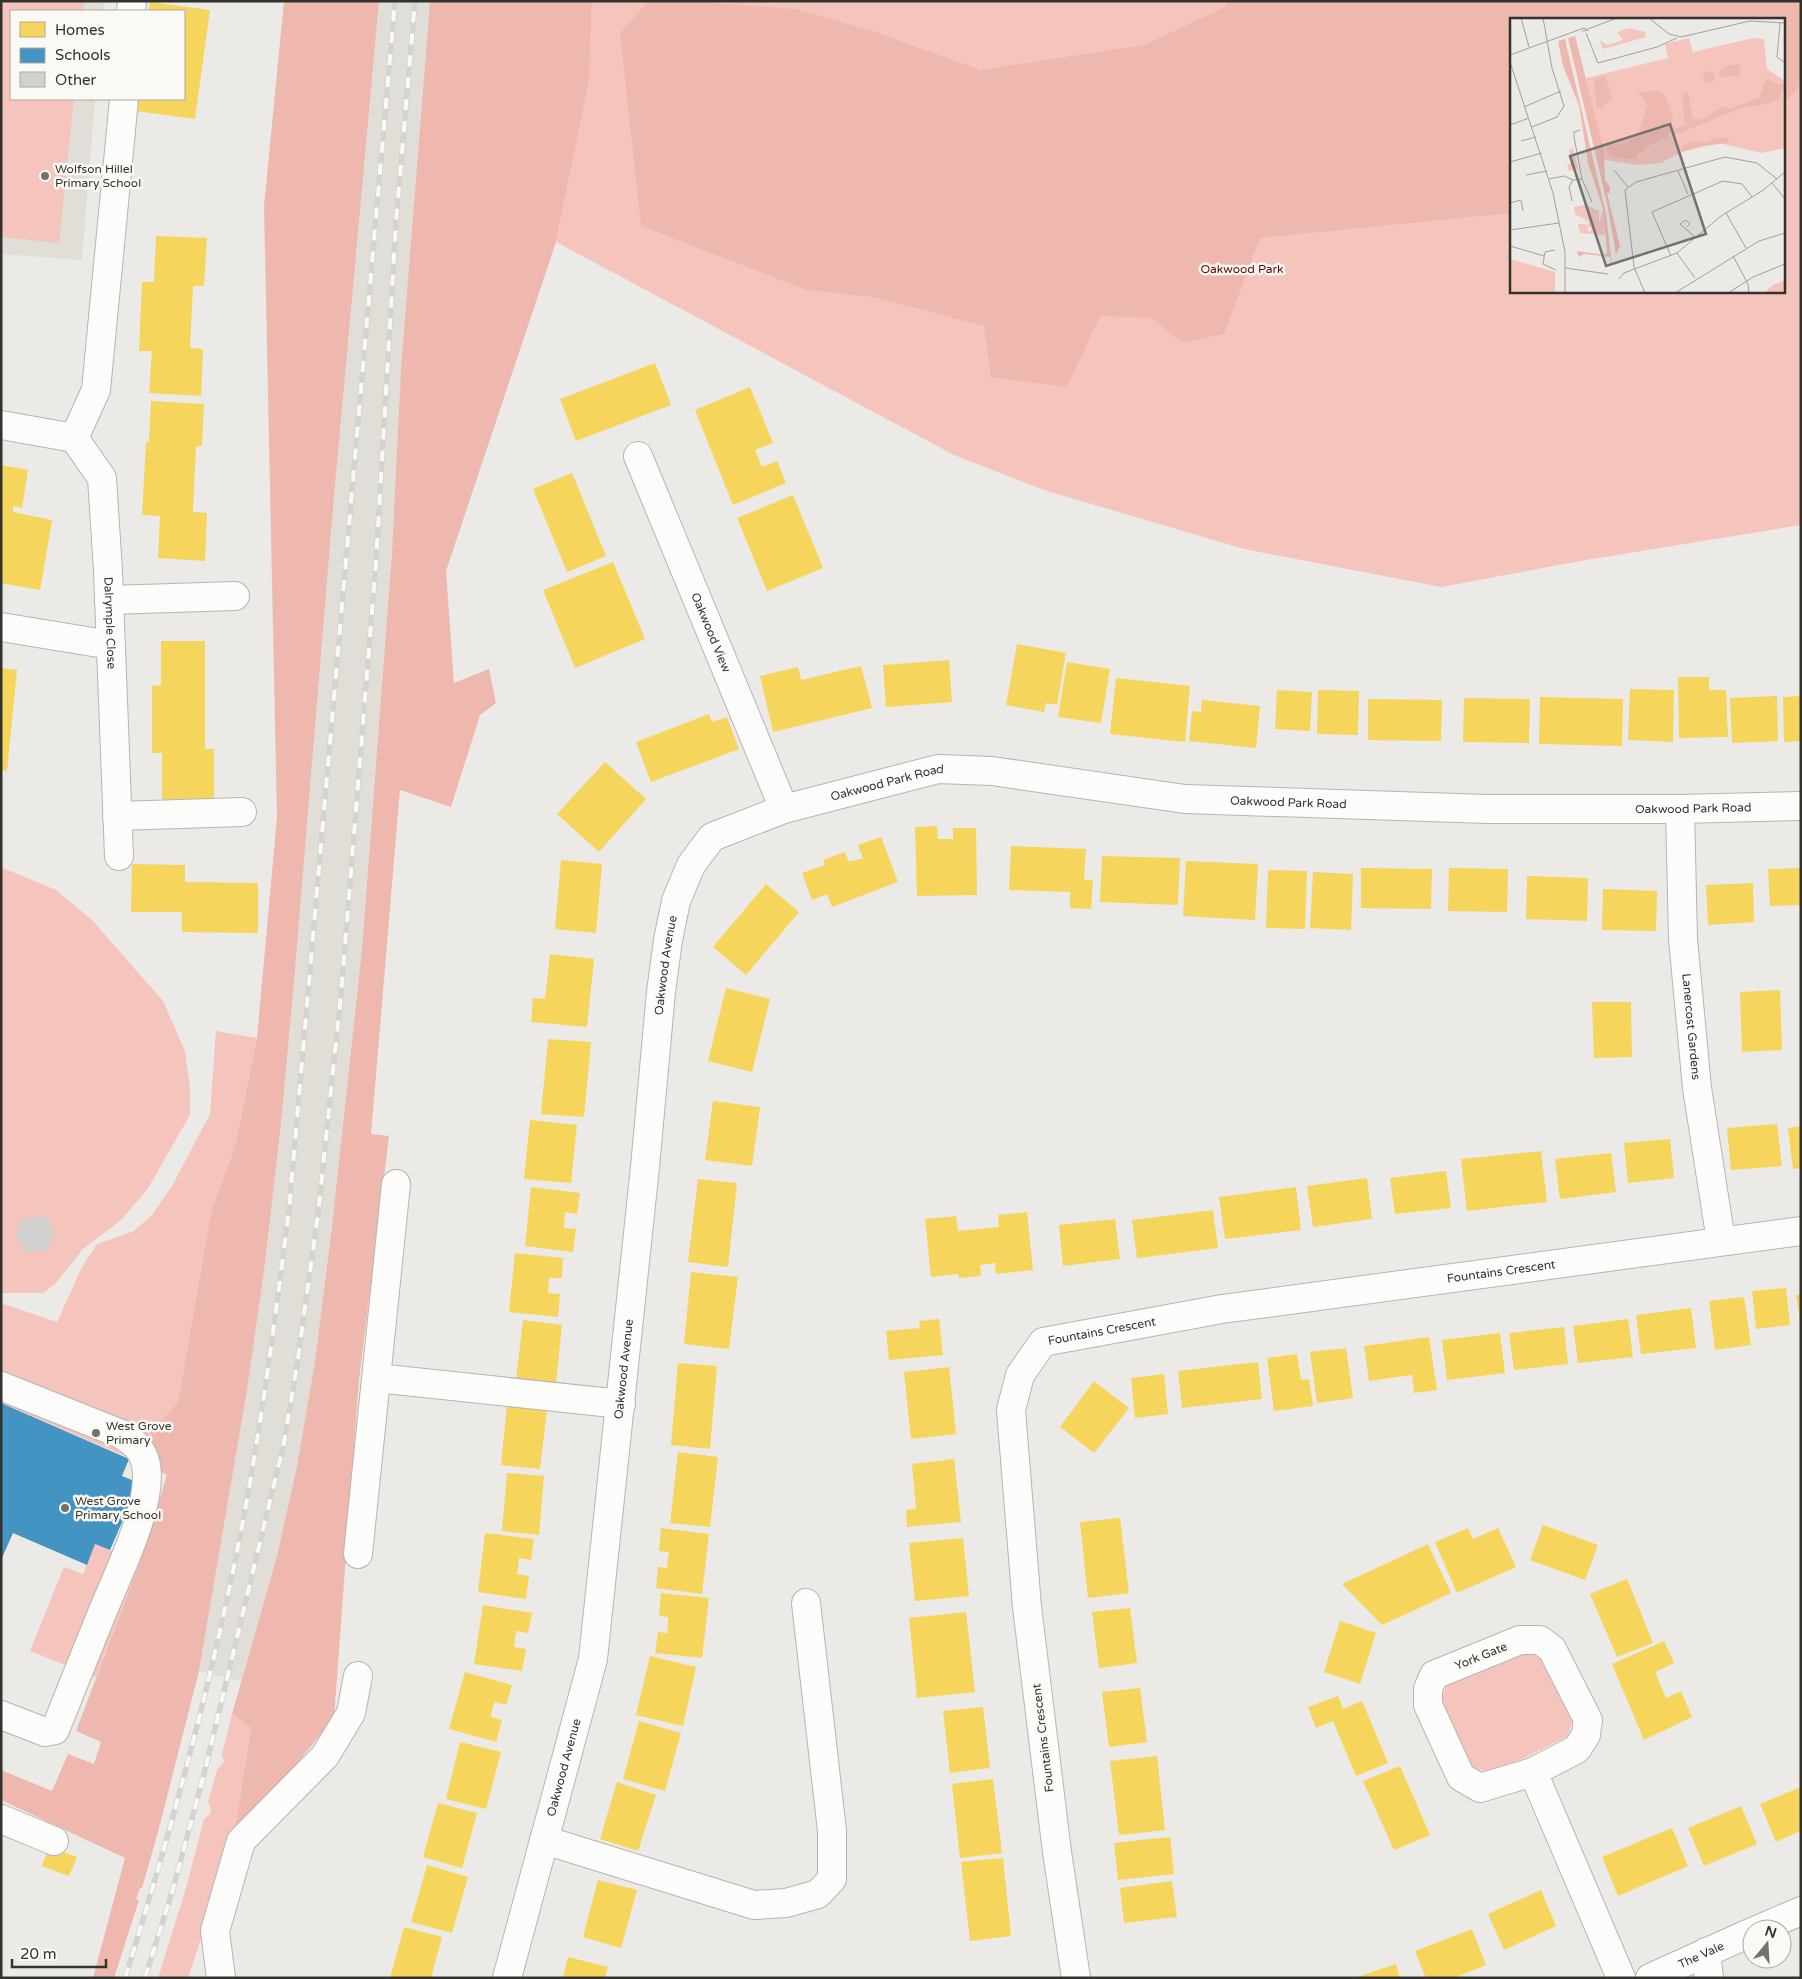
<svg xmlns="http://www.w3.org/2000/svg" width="1802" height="1979" viewBox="0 0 1802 1979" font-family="'Varela Round',sans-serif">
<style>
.built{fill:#e0ded6}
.green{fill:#f5c5bd;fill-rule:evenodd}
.forest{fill:#eeb8af}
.homes{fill:#f6d55c}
.schools{fill:#4393c3}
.building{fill:#d1d1cf}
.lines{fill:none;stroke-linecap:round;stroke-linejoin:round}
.minor-casing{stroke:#b6b5b3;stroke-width:30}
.minor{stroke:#fcfcfb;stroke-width:28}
.rail-casing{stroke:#d3d3d3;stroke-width:5.5}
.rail{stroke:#faf9f3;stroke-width:4;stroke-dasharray:11;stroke-linecap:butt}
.poi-dot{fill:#73726f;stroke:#faf9f3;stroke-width:2}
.labels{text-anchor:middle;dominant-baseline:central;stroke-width:5;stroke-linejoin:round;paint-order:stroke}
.poi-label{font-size:12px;fill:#32322f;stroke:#faf9f3;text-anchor:start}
.park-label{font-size:12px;fill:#5f0805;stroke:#faf9f3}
.street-label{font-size:12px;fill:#32322f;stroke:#faf9f3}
.inset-road{fill:none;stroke:#a1a09d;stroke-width:1}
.view{fill:#73726f;fill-opacity:0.15;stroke:#73726f;stroke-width:2.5}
.inset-edge{fill:none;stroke:#32322f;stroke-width:2.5}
</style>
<rect width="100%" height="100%" fill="#ebeae7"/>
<g class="built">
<polygon points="1,1 104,1 103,11 11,11 11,99 95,99 82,260 1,254"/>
<polygon points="379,1 430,1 401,368 392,552 362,949 332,1226 315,1361 297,1466 277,1556 241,1681 199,1671 247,1390 281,1123 347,341"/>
</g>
<g class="green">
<polygon points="2,1 85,1 83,11 11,11 11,99 74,99 59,243 1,237"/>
<path d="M 592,1 L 1801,1 L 1801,525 L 1586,560 L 1441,587 L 1244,549 L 1044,490 L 954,455 L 556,242 L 589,82 ZM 1511,19 L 1783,19 L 1783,291 L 1511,291 Z"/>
<polygon points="1,867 56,890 92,920 163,1001 185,1051 190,1087 190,1115 147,1190 121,1220 83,1249 56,1283 43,1293 1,1293"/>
<polygon points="216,1031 257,1038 235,1146 211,1212 178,1402 151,1431 155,1469 1,1403 1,1303 57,1322 82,1267 97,1244 134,1231 152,1215 172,1186 210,1114"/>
<polygon points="95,1544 140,1562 96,1677 30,1651 64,1567 83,1574"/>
<polygon points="1518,1650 1546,1659 1574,1716 1568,1736 1494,1773 1470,1768 1440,1705 1447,1682"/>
<polygon points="232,1714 251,1728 233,1842 188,1978 158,1978 186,1888 204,1819 210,1814 211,1808 208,1802 217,1770 224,1762 222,1754"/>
</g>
<g class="forest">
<polygon points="284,1 379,1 334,496 294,981 281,1123 264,1270 247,1390 199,1671 158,1832 142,1888 140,1888 136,1899 139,1900 114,1978 93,1978 125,1858 1,1800 1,1770 52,1791 68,1754 94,1764 101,1742 76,1731 140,1562 167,1475 155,1469 151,1431 178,1402 211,1212 235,1146 257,1038 277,817 264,206"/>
<polygon points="430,1 592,1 589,82 556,242 446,571 454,683 489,669 496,703 480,715 451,807 400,790 371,1134 389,1136 359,1380 334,1718 233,1842 251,1728 232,1714 277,1556 297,1466 315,1361 332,1226 362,949 392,552 401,368"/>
<polygon points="649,1 685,1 796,9 876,32 980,70 1144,45 1225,7 1228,1 1801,1 1801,85 1783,105 1783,19 1511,19 1511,213 1260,238 1224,334 1182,343 1152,318 1100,316 1067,387 991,377 984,326 874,297 807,290 641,226 620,33"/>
</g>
<g class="homes">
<polygon points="150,2 210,10 195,119 136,111 137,99 184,99 184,11 149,11"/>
<polygon points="156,236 207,238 204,286 193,286 190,348 203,349 201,396 149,393 152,351 139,351 142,282 154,282"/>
<polygon points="655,363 671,405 576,441 560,399"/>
<polygon points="750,387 773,443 755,450 762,467 777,461 786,483 733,505 695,410"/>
<polygon points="151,401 204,404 202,446 196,446 193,512 207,513 205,561 158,558 160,516 142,515 146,442 149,442"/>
<polygon points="1,465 28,470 22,508 13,506 13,512 52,520 40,590 1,583"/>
<polygon points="572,473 606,556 567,572 533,489"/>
<polygon points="793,495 823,568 767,591 737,518"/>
<polygon points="613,562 645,639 575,668 543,590"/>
<polygon points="161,641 205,641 205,749 214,749 214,799 162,799 162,753 152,753 152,686 161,685"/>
<polygon points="1017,644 1066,653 1057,705 1046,703 1044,712 1006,705"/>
<polygon points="949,660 952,702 886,707 883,665"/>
<polygon points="1067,662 1110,669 1101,723 1058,717"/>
<polygon points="861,666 872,708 773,732 760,676 798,667 801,680"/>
<polygon points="1,668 17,670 7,771 1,770"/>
<polygon points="1678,677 1709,677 1709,690 1726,690 1728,737 1679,738"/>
<polygon points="1116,678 1190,686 1185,742 1110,734"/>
<polygon points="1630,689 1674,690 1673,742 1628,740"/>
<polygon points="1277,690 1312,692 1310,731 1275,729"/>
<polygon points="1318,690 1359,691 1358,735 1317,734"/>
<polygon points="1777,696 1778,741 1732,743 1730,698"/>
<polygon points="1801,696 1801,741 1784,742 1783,697"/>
<polygon points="1540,697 1623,699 1622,746 1539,744"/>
<polygon points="1464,698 1530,699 1529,743 1463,742"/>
<polygon points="1368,699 1442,700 1441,741 1368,740"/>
<polygon points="1202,700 1260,706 1256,748 1189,741 1192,711 1201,712"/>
<polygon points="709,714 712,722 727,717 739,749 651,782 636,742"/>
<polygon points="605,762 646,799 599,852 557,814"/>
<polygon points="937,826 938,839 953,839 953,828 976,828 977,895 917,896 915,827"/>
<polygon points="881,837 898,882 832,907 827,894 812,900 802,873 825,865 823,860 845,852 849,862 863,858 858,845"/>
<polygon points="1011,846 1086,849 1084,880 1093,880 1091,909 1070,908 1070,892 1009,890"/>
<polygon points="1102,856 1180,858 1178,905 1100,902"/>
<polygon points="561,860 602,864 596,933 555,929"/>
<polygon points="1186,861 1258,864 1255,920 1183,916"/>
<polygon points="132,864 185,865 185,882 258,883 258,933 182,932 182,912 131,912"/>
<polygon points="1361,868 1432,869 1431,909 1361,908"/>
<polygon points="1449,868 1508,869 1507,912 1448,911"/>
<polygon points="1801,868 1801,905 1770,906 1768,869"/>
<polygon points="1268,870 1307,871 1305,929 1266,928"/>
<polygon points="1313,872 1353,874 1351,930 1310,928"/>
<polygon points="1527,876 1588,878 1587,921 1526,919"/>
<polygon points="1753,883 1754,922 1708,925 1706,885"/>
<polygon points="766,884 799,912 746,975 713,947"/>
<polygon points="1603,889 1657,891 1656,931 1602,930"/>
<polygon points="550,954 594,959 587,1027 531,1022 533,998 545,999"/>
<polygon points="726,988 770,999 752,1072 708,1061"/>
<polygon points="1780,990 1782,1050 1742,1052 1740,992"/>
<polygon points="1592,1002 1631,1002 1632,1057 1594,1058"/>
<polygon points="548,1039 591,1042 584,1117 541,1114"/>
<polygon points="713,1101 760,1107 752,1166 705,1160"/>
<polygon points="530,1120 577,1125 571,1183 524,1179"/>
<polygon points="1777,1124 1782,1166 1731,1170 1727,1128"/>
<polygon points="1801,1126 1801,1168 1793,1169 1788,1128"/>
<polygon points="1670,1139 1674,1178 1628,1183 1624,1143"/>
<polygon points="1541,1151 1547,1202 1467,1211 1461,1159"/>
<polygon points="1611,1153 1616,1192 1560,1199 1555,1159"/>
<polygon points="1446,1171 1451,1208 1395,1214 1390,1178"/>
<polygon points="1367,1178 1372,1219 1313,1227 1307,1186"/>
<polygon points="698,1179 737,1183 728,1267 688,1262"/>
<polygon points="531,1187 580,1193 577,1214 565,1212 564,1228 576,1229 573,1252 525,1246"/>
<polygon points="1296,1187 1301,1230 1225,1239 1219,1197"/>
<polygon points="1213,1210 1218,1248 1137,1258 1132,1220"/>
<polygon points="1027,1212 1033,1270 996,1274 995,1263 980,1265 981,1276 959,1278 958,1274 931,1277 925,1219 956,1216 958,1231 999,1227 998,1215"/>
<polygon points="1115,1219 1120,1259 1063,1266 1059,1225"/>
<polygon points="515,1253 563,1258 562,1278 549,1278 548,1293 560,1294 558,1317 509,1312"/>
<polygon points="691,1272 738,1277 729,1349 684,1344"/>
<polygon points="1786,1288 1790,1325 1756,1329 1752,1291"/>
<polygon points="1801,1294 1801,1319 1800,1319 1796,1295"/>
<polygon points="1744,1297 1751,1345 1715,1350 1709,1301"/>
<polygon points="1691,1308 1696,1348 1641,1354 1636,1315"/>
<polygon points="939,1319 943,1355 889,1360 886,1331 920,1328 919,1321"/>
<polygon points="1628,1319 1633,1357 1578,1363 1573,1326"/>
<polygon points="523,1320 562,1325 556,1383 516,1379"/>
<polygon points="1564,1327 1568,1364 1514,1370 1509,1333"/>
<polygon points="1500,1333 1505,1373 1447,1380 1442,1340"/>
<polygon points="1429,1337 1437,1390 1414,1393 1412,1375 1369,1381 1364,1346"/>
<polygon points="1346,1348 1353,1398 1317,1403 1310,1352"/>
<polygon points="1297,1354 1301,1380 1309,1379 1313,1406 1274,1411 1267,1358"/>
<polygon points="1258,1362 1262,1399 1182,1408 1178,1371"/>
<polygon points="678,1363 717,1366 710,1449 671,1445"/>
<polygon points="949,1367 956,1434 911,1439 904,1372"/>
<polygon points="1164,1374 1168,1414 1135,1418 1131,1378"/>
<polygon points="1094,1381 1129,1408 1094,1453 1060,1427"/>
<polygon points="507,1405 547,1409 540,1469 501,1465"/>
<polygon points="678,1452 718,1457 710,1527 670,1523"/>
<polygon points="954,1459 961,1522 907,1527 906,1510 916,1509 912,1464"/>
<polygon points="507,1473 544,1476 539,1535 502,1531"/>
<polygon points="1120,1518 1129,1593 1088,1598 1080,1522"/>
<polygon points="1543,1525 1598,1545 1585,1580 1530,1560"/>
<polygon points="661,1528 709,1534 702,1594 656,1588 658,1567 667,1568 668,1558 669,1552 659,1551"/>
<polygon points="1468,1528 1473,1539 1498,1528 1516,1567 1457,1593 1435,1542"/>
<polygon points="485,1533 534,1539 531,1560 519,1558 518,1568 517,1574 529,1576 526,1599 478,1592"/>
<polygon points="963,1538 969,1596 915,1601 909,1543"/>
<polygon points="1428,1544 1451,1593 1417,1609 1382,1625 1342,1584"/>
<polygon points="1627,1579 1653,1643 1617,1657 1590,1594"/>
<polygon points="661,1593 709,1598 702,1658 655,1653 658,1632 667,1633 668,1623 668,1617 659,1616"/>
<polygon points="483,1605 532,1613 528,1633 516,1631 514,1647 526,1649 522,1671 474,1664"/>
<polygon points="1130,1608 1137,1663 1099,1668 1092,1612"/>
<polygon points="966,1612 975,1692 917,1698 909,1618"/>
<polygon points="1340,1621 1376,1633 1360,1684 1324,1672"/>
<polygon points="1664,1641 1674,1663 1655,1672 1666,1698 1681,1691 1692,1717 1644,1740 1612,1664"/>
<polygon points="650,1656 696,1667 683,1726 636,1715"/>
<polygon points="465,1672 512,1685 506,1705 495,1702 492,1710 491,1717 502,1720 496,1742 449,1729"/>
<polygon points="1140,1688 1147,1742 1109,1747 1102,1692"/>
<polygon points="1338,1696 1343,1709 1362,1701 1388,1763 1356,1776 1333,1721 1316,1728 1308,1707"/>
<polygon points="983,1707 990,1768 950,1773 943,1711"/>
<polygon points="639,1721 681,1733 665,1791 623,1779"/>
<polygon points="460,1742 501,1752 486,1809 446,1799"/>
<polygon points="1157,1756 1165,1830 1119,1835 1110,1761"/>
<polygon points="1400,1766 1430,1835 1394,1850 1363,1781"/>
<polygon points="993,1779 1002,1853 960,1858 952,1784"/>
<polygon points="617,1782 656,1795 638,1851 600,1839"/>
<polygon points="1801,1787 1801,1831 1776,1842 1760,1804"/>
<polygon points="438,1803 477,1813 462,1868 423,1857"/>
<polygon points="1741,1806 1757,1844 1704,1866 1688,1828"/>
<polygon points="1672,1828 1688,1866 1618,1896 1602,1857"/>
<polygon points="1170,1837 1174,1874 1118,1880 1114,1843"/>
<polygon points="49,1847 77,1857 69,1876 42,1866"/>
<polygon points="1003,1858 1011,1936 970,1941 961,1862"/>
<polygon points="427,1865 468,1877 452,1933 411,1922"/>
<polygon points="598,1880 637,1890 621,1948 583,1937"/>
<polygon points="1172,1881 1177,1917 1124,1923 1120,1888"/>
<polygon points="1541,1890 1556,1926 1504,1950 1488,1914"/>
<polygon points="404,1927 442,1937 431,1978 390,1978"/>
<polygon points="1472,1929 1486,1965 1454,1978 1426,1978 1415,1951"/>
<polygon points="568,1957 608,1967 605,1978 563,1978"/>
<polygon points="1396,1964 1400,1978 1357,1978 1357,1977"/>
</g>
<polygon class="schools" points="1,1403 129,1459 122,1476 139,1483 110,1550 95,1544 87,1565 13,1533 1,1560"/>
<polygon class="building" points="43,1216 55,1232 47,1250 28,1253 15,1237 22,1219"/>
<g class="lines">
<g class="minor-casing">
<g id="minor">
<polyline points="131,11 132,1"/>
<polyline points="1,425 74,438 96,390 124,99"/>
<path id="s1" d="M 74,438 L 102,478 L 108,571 L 119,856"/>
<path id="s2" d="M 638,456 L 784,809"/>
<polyline points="109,600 235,596"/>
<polyline points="1,627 111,645"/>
<path id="s3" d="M 1680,809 L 1683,939 L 1697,1088 L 1721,1241"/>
<polyline points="117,816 242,812"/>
<polyline points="377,1378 621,1404"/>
<path d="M 1,1386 L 121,1434 C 133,1442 143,1449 146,1465 C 153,1504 120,1569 105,1606 C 88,1647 72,1688 55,1730 L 45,1732 L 1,1715"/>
<polyline points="358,1554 396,1184"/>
<polygon points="1520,1640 1540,1640 1552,1649 1588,1720 1586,1735 1577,1749 1533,1772 1480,1788 1461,1777 1428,1705 1428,1689 1434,1675"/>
<polyline points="1533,1772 1621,1978"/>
<polyline points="1,1819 54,1841"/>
<polyline points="544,1840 754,1905 786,1903 818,1894 832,1879 832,1831 806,1603"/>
<polyline points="1759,1929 1801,1911"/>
<polyline points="1706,1952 1709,1978"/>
<polyline points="221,1978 215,1931 241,1841 325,1756 351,1713 358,1676"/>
<path id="s4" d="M 507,1978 L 593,1659 L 645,1167 L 661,992 L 668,940 L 676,901 L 691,865 L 712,837 L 784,809 L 938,769 L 992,771 L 1185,799 L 1488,809 L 1680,809 L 1801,806"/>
<path id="s5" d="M 1076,1978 L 1057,1852 L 1027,1607 L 1011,1410 L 1020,1375 L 1043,1342 L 1222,1309 L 1801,1231"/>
<path id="s6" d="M 1650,1978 L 1752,1932"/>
</g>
</g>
<use href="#minor" class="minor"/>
<g class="rail-casing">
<g id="rail">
<path d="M 125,1978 C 166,1848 202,1717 230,1585 C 257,1461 273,1335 289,1210 L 395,1"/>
<polyline points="145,1978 173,1889 204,1774 284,1443 298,1358 318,1214 341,995 376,562 396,222 415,1"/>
</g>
</g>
<use href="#rail" class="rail"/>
</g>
<g class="poi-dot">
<circle cx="45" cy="176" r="5"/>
<circle cx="96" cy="1433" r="5"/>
<circle cx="65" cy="1508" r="5"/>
</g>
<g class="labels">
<g class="poi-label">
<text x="55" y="169">Wolfson Hillel<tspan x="55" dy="14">Primary School</tspan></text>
<text x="106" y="1426">West Grove<tspan x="106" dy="14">Primary</tspan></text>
<text x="75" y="1501">West Grove<tspan x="75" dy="14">Primary School</tspan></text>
</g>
<g class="park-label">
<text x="1242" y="269">Oakwood Park</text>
</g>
<g class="street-label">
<text stroke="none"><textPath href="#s1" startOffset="194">Dalrymple Close</textPath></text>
<text stroke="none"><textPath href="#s2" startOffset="191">Oakwood View</textPath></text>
<text stroke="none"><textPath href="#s4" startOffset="1351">Oakwood Park Road</textPath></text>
<text stroke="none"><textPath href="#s4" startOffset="1756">Oakwood Park Road</textPath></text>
<text stroke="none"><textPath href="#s4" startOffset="2161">Oakwood Park Road</textPath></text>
<text stroke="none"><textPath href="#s4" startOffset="1028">Oakwood Avenue</textPath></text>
<text stroke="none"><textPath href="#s3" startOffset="218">Lanercost Gardens</textPath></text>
<text stroke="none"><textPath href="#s5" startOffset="1112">Fountains Crescent</textPath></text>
<text stroke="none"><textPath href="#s5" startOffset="708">Fountains Crescent</textPath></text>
<text stroke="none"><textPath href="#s4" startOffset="622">Oakwood Avenue</textPath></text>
<text transform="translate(1481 1656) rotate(-22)">York Gate</text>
<text transform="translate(1043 1738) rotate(-97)">Fountains Crescent</text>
<text stroke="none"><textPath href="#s4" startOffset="218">Oakwood Avenue</textPath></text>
<text stroke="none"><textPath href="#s6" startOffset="56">The Vale</textPath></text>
</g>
</g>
<g transform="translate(1510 18)">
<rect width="275" height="275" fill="#ebeae7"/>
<path d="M 119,10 L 135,14 L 136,19 L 93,31 L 90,23 L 98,27 L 110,23 L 113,21 L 107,14 ZM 179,20 L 183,34 L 243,20 L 254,21 L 257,51 L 275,63 L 275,130 L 252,135 L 209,125 L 172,134 L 151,145 L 127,147 L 95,142 L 76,60 L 158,40 L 155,26 ZM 63,130 L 68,151 L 59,153 L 57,147 L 62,144 L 59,132 ZM 76,187 L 89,193 L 89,205 L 93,191 L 95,217 L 70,215 L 68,206 L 76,206 L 79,214 L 82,211 L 77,208 L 79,204 L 65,196 L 64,189 ZM 0,241 L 45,254 L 45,275 L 0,275 ZM 275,262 L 275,275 L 254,275 L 263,267 Z" fill="#f5c5bd"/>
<path d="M 65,18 L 94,132 L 95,162 L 100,169 L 100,175 L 97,175 L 110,228 L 106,237 L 97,185 L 58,20 ZM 55,21 L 96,196 L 102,247 L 100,239 L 74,236 L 69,239 L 67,233 L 95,237 L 97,234 L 93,191 L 78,145 L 69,87 L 53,48 L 48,23 ZM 227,46 L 231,48 L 230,58 L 210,59 L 209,54 L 214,48 ZM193 59a6 6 0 1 1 12 0a6 6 0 1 1-12 0ZM 95,58 L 102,79 L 91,91 L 86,88 L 84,61 ZM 257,60 L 266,66 L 275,67 L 268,81 L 261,85 L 231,90 L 168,116 L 164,115 L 163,112 L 174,107 L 173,75 L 177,74 L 179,79 L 182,99 L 191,102 L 213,88 L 219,91 L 249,80 ZM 149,73 L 156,79 L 163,100 L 158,119 L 135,129 L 134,135 L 127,136 L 126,141 L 100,139 L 96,127 L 116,125 L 128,117 L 137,87 L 127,74 ZM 207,119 L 218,120 L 219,125 L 190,128 L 172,134 L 171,128 L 175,125 L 185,123 L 194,125 Z" fill="#eeb8af"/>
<path class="inset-road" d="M 11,0 L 19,29M 139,0 L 159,16 L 171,19 L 240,3 L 275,5M 270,5 L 267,39 L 275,45M 78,11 L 107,0M 76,15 L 88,45 L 147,29 L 167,20M 0,37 L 74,10 L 78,12 L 72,13M 0,44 L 43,175 L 55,234 L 55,275M 14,89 L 51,73M 0,107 L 19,100M 22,109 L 47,99 L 54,88 L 42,50 L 33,0M 11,123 L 26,119M 0,144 L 32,135M 104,152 L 118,169M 168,153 L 178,176M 16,157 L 37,153M 39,161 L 54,158 L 63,162 L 72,161 L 64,119 L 64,114 L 70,112M 72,161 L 82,184M 262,165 L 275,181M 62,183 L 59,169 L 63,162M 0,185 L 11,182 L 13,193M 216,195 L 236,230M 177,209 L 180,206 L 176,202 L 170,206 L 186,220M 0,212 L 49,205M 0,228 L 34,238M 45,232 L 35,234 L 33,246 L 46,252M 167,235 L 185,260M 161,238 L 142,194 L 213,163 L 232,166 L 242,179M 223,238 L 238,266 L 239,275M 55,250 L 98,256M 109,261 L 114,255 L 167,235 L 211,198 L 252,173 L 275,154M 135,275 L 124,249 L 115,172 L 126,164 L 215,139 L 247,145 L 267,161M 165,275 L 249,223 L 275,215M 218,275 L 243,259 L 275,246"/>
<path class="view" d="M 160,106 L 196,216 L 96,248 L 60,138 Z"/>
<rect width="275" height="275" class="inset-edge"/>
</g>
<rect width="1802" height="1979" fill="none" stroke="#32322f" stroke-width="5"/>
<rect x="10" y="10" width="175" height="90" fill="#faf9f3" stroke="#aaa9a5"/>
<rect x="20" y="22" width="25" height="15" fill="#f6d55c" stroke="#aaa9a5"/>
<text x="55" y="35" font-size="15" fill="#32322f">Homes</text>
<rect x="20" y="48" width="25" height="15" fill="#4393c3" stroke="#aaa9a5"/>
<text x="55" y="60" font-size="15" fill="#32322f">Schools</text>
<rect x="20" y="72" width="25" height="15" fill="#d1d1cf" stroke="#aaa9a5"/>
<text x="55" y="85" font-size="15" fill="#32322f">Other</text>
<g transform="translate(1767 1944) rotate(18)"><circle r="24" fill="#faf9f3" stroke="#aaa9a5"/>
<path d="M0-4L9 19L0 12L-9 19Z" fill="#73726f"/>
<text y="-8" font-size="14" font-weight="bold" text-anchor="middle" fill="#32322f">N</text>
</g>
<path d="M12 1959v8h94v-8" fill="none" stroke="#32322f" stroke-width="2.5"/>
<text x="20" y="1959" font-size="15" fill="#32322f" stroke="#faf9f3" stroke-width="4" paint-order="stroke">20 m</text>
</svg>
